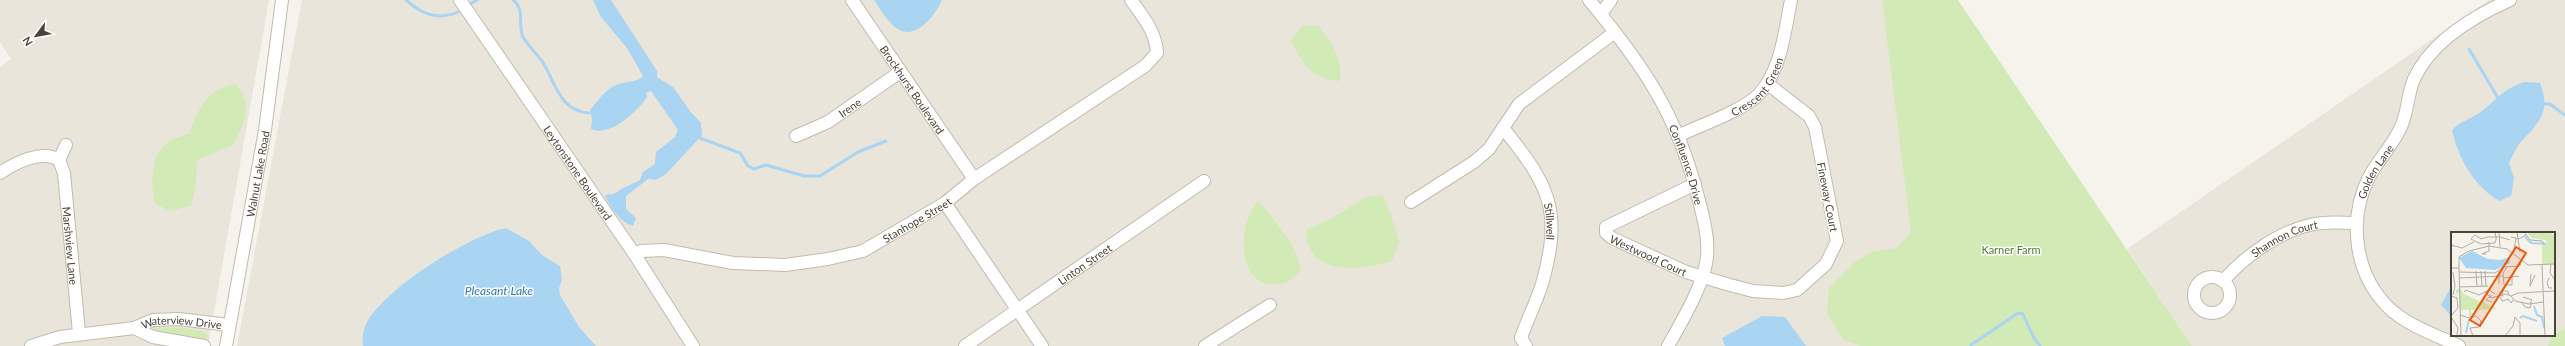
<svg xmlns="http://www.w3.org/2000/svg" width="2565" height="346" viewBox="0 0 2565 346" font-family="Lato,sans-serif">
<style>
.residential{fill:#eae5da;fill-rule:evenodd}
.green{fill:#d2eab5}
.water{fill:#a9d4f2}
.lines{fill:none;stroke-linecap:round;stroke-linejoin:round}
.stream{stroke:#a9d4f2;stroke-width:3}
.minor-casing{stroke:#c2bbae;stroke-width:14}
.minor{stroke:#fff;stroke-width:12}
.labels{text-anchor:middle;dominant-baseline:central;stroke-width:3;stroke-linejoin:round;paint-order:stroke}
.street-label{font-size:11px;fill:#4b4439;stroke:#fff}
.park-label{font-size:11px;fill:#4a7f2a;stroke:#fff}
.water-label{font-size:12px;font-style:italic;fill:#2e7ab2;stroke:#fff}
.inset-river{fill:none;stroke:#a9d4f2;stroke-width:2}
.inset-road{fill:none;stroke:#b2ada4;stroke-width:1}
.view{fill:#e8590c;fill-opacity:0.15;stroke:#e8590c;stroke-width:2}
.inset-edge{fill:none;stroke:#4b4439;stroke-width:2}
</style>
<rect width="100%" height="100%" fill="#f6f3ec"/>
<g class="residential">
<polygon points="0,0 269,0 208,346 0,346 0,67 11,59 0,42"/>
<polygon points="302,0 1882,0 1927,346 237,346"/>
<path d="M 2489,0 L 2565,0 L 2565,346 L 2192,346 L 2127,249 ZM 2452,233 L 2554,233 L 2554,335 L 2452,335 Z"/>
</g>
<g class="green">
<polygon points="1882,0 1958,0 2192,346 1861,346 1843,340 1827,313 1829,288 1855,262 1872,252 1897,248 1911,232"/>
<path d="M 1303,25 L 1318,26 C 1331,39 1343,62 1340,81 C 1314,81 1301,63 1291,41 Z"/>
<path d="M 236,84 C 254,108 245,121 233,145 L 197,160 L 196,184 L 191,206 L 169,211 L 154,202 C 151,180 150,153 171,140 C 176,137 184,136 189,134 C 199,108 206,88 236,84 Z"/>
<path d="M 1382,195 L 1391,214 L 1399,242 L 1392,261 C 1360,271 1307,277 1306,230 L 1331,219 L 1366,197 Z"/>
<path d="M 1259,200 C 1274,221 1297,245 1301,270 C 1297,274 1292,280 1287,282 C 1284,284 1278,284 1275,284 C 1236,287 1237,220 1259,200 Z"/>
<polygon points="153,327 185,328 205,332 208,336 205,340 152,330"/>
<polygon points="2565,328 2565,346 2548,346 2551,337"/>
</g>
<g class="water">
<path d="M 593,0 L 611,0 L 657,71 L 657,77 L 673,87 L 690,111 L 701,123 L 702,135 L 666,174 L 656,180 L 648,179 L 626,196 L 626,209 L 636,218 L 633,226 C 620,222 610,207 605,195 L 614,194 L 621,189 L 640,180 L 643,172 L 655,164 L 656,152 L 675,137 L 678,130 L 651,91 L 646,93 L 647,97 C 638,111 609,138 591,129 L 592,119 L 590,110 C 597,102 604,91 614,86 C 623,81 637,83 643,76 L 627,48 L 601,17 Z"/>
<path d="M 874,0 L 942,0 C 936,14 916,41 898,29 C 888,23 881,10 874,0 Z"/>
<path d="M 2524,82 L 2540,83 C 2552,113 2538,123 2519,144 C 2515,150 2512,157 2509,163 L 2514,178 L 2511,196 L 2499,201 C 2474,186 2458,158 2452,130 C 2461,121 2468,120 2478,114 C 2496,101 2501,90 2524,82 Z"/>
<path d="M 506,228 L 529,241 L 542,255 L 560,266 L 562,280 L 559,288 L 560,295 L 579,327 L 596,346 L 363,346 C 362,339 363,329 367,322 C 386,288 468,236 506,228 Z"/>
<polygon points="2452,285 2452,317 2441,305"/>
<polygon points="1762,316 1785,317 1806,346 1725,346 1722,338"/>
</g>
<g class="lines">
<g class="stream">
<path d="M 406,0 C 421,14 438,21 458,12"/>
<path d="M 513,0 C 526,10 517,24 523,37 C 524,40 538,56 542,61 C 555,81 559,111 589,113"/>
<polyline points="470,4 477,0"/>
<polyline points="2469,49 2498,98 2501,99"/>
<polyline points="2542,104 2550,104 2565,115"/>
<polyline points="700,138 740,153 748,166 754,169 766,165 804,176 820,176 858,152 886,141"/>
<polyline points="1971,345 2018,313 2023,314 2034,338 2040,346"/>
</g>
<g class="minor-casing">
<g id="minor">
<path id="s1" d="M 460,0 L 635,255 L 693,346"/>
<path id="s2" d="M 852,0 L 974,179"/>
<path id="s3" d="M 1589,0 C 1643,65 1677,114 1698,197 C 1703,216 1709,238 1707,257 C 1704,285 1682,321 1668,346"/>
<polyline points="1601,14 1611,0"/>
<path id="s4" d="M 1503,128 C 1549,185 1563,210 1542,284 C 1536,303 1527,320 1521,338 L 1526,346"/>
<path id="s5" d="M 796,136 L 828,122 L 900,72"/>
<path id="s6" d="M 1678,136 C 1698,126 1745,110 1759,94 C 1781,71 1785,30 1791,0"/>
<path id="s7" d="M 59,160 L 64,173 L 79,333"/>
<polyline points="59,160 66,145"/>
<path d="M 0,173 C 15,163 42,149 59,160"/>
<path id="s8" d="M 1695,184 L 1606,227 L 1606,233 L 1612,238 L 1686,272 L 1730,285 L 1753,291 L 1783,293 L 1797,290 L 1826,264 L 1837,241 L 1815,127 L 1809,116 L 1768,84"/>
<polyline points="1411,202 1474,162 1489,149 1519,104 1615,32"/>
<polyline points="945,203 1042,346"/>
<path id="s9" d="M 635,255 L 641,251 L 664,250 L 733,263 L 785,265 L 828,259 L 863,251 L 945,203 L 974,179 L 1145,66 L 1157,53 C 1156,32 1143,17 1131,0"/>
<circle cx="2212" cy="295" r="18"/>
<path id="s10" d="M 2223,281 C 2244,257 2278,232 2310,225 C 2325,221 2341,223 2357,223"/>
<polyline points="134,328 153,337 204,346"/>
<path id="s11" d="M 31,346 L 60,337 L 134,328 L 153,320 L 179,319 L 229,325"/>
<path id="s12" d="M 226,346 L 265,130 L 282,0"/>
<path id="s13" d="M 965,346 L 1204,181"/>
<polyline points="1205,346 1270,305"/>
<path id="s14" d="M 2459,346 C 2436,335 2406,325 2388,307 C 2354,273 2348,219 2369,177 C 2378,160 2392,146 2400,129 C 2408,114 2407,95 2414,79 C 2431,42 2474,16 2510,0"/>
</g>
</g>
<use href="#minor" class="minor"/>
</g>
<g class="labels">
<g class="street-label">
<text stroke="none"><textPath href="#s6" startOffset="96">Crescent Green</textPath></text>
<text stroke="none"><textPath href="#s2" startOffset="108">Brockhurst Boulevard</textPath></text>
<text stroke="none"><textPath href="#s5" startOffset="61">Irene</textPath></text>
<text stroke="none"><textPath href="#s3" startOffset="193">Confluence Drive</textPath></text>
<text stroke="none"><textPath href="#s1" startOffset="209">Leytonstone Boulevard</textPath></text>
<text stroke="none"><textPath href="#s14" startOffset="229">Golden Lane</textPath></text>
<text stroke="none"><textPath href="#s12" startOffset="175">Walnut Lake Road</textPath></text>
<text transform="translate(1828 197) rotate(79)">Fineway Court</text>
<text stroke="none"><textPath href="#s9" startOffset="294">Stanhope Street</textPath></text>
<text stroke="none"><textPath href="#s4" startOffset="107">Stillwell</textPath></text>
<text stroke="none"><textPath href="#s10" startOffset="76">Shannon Court</textPath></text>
<text stroke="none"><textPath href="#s7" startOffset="87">Marshview Lane</textPath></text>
<text stroke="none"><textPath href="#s8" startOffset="153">Westwood Court</textPath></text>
<text stroke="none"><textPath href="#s13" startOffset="145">Linton Street</textPath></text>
<text stroke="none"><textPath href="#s11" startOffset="154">Waterview Drive</textPath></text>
</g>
<g class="park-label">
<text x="2011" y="249">Karner Farm</text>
</g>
<g class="water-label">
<text x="499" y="290">Pleasant Lake</text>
</g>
</g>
<g transform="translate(2451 232)">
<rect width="104" height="104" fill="#f6f3ec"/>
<path d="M 76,0 L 100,0 L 104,6 L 104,32 L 91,33 L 91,12 L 96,11 L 95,8 L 81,6 ZM 10,57 L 13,62 L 30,70 L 33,68 L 34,71 L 46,77 L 20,78 L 21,84 L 18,86 L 18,78 L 9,78 L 8,61 L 5,62 L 5,58 Z" fill="#d2eab5"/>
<path d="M 21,19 L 37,27 L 50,28 L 58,25 L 59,31 L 44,38 L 15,36 L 8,26 Z" fill="#a9d4f2"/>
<path class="inset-river" d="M 74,5 L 80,11 L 95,12M 83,74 L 86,83 L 91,85 L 93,96M 69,86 L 72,84 L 86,89M 15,101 L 18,87"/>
<path class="inset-road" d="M 44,0 L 45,5 L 45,8 L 44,10 L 44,11 L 30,12 L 20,7 L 24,3 L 30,7 L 37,5 L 49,5 L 59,8M 48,0 L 49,15M 66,0 L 69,20M 73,0 L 79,8 L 91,9 L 93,12M 60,5 L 68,7 L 75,3M 0,13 L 11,16 L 23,10M 35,22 L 31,22 L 38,19 L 38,10M 62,22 L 65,7M 100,32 L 99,41 L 104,48M 91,33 L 94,104M 56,35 L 52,41 L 53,53 L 61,53 L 61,43M 0,36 L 8,36 L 8,25 L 18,19 L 38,14 L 56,17 L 77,33 L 104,32M 8,36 L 10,104M 25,39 L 26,54M 30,39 L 31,54M 34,39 L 35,54M 48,39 L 48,52M 8,40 L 44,41 L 52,35 L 69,34 L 70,30M 8,46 L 52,44M 52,46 L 68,44M 98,46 L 96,51 L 98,56 L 101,56M 79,54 L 84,43M 79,54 L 80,42M 8,55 L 37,54M 13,60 L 15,58 L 28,63 L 38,58 L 44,62M 34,60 L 40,66 L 55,62 L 60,64M 2,63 L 4,54 L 2,40M 0,64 L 6,66 L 7,76 L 0,84M 60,64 L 67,61 L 104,59M 60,64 L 64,69 L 78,72 L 93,70M 49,65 L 51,69 L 57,67 L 60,71 L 62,68M 51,65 L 52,59 L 57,59 L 58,63M 72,65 L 81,68 L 79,72M 39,66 L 40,63 L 35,68 L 41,70M 70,70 L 74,75 L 79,76 L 80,72M 9,83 L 18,86 L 25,84 L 30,89 L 28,95 L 19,96 L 22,104M 0,85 L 7,96 L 6,104M 54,104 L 62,94 L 64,85 L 69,91 L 69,104"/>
<path class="view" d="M 65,15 L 75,21 L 29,94 L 19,88 Z"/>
<rect width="104" height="104" class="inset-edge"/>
</g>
<g transform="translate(36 36) rotate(238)" stroke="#ffffff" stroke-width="3" paint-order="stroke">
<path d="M0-3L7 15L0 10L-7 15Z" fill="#4b4439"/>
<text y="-6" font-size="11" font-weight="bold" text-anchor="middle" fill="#4b4439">N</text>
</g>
</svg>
